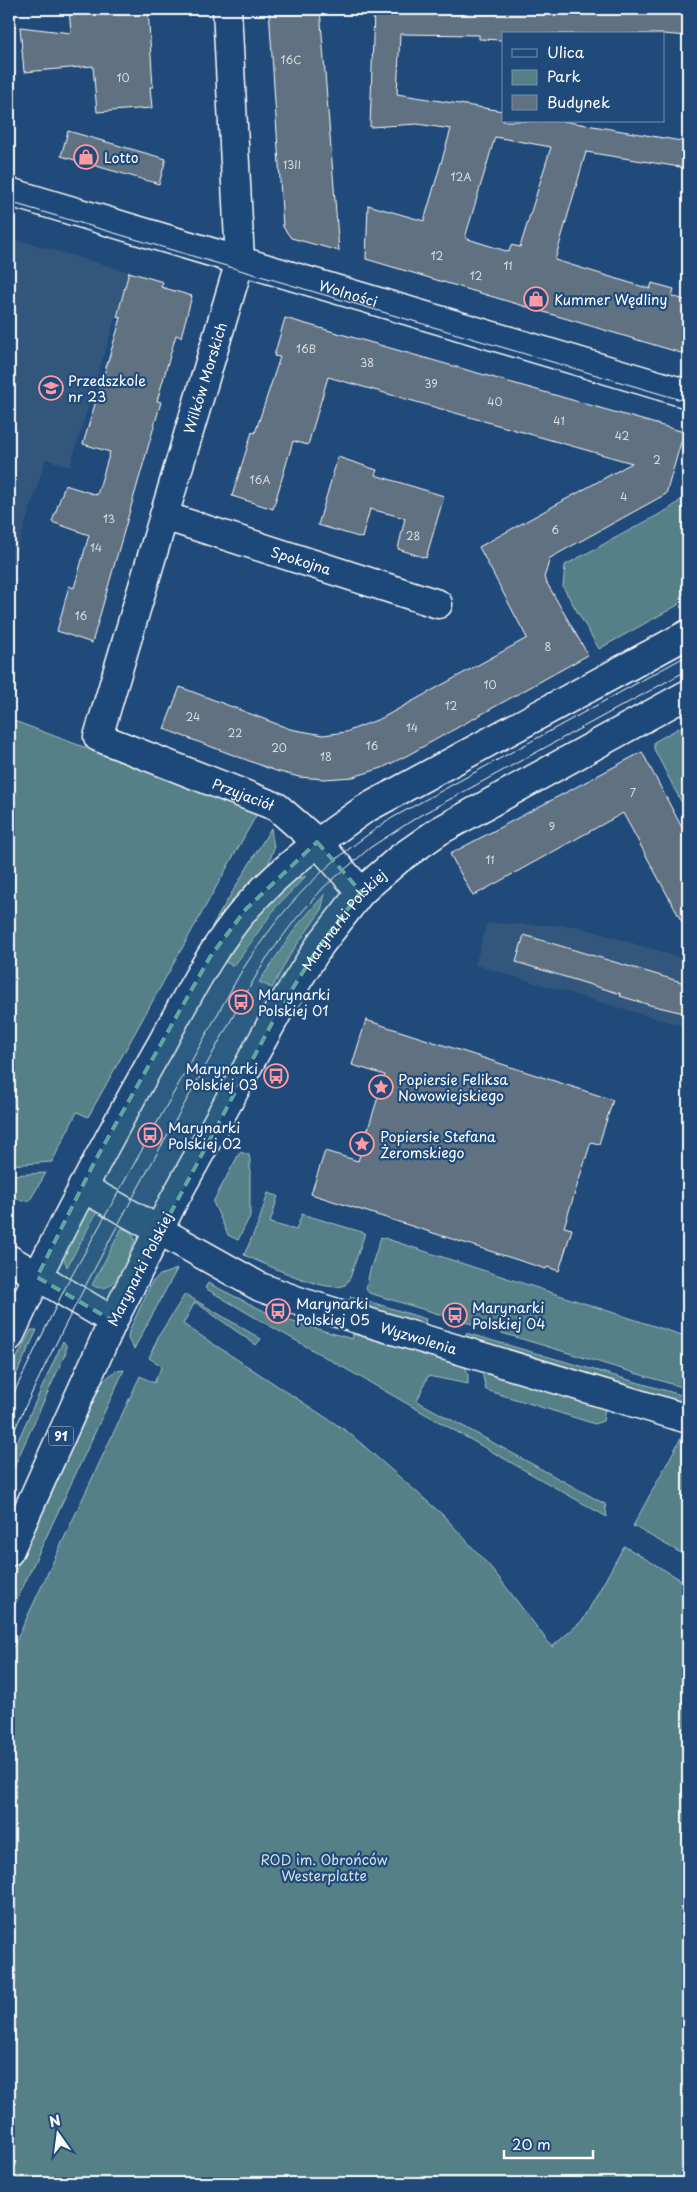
<svg xmlns="http://www.w3.org/2000/svg" width="697" height="2192" viewBox="0 0 697 2192" font-family="'Playpen Sans',sans-serif">
<style>
.built{fill:#33567c}
.green{fill:#568088;stroke:#aac0c4}
.building{fill:#617181;stroke:#fff;fill-rule:evenodd}
.lines{fill:none;stroke-linecap:round;stroke-linejoin:round}
.minor-casing{stroke:#fff;stroke-width:31}
.major-casing{stroke:#fff;stroke-width:31}
.minor{stroke:#1f4a7a;stroke-width:28}
.major{stroke:#1f4a7a;stroke-width:28}
.tram{stroke:#fff;stroke-width:1}
.marked{fill:#63a6a1;fill-opacity:0.2;stroke:#63a6a1;stroke-width:4;stroke-dasharray:10 6;stroke-linejoin:round}
.labels{text-anchor:middle;dominant-baseline:central;stroke-width:4.5;stroke-linejoin:round;paint-order:stroke}
.number-label{font-size:11px;fill:#d8dce0}
.shield{fill:#1f4a7a;stroke:#bcc9d7;stroke-width:1}
.shield-label{font-size:12px;font-weight:bold;fill:#fff}
.poi-label{font-size:14px;fill:#fff;stroke:#1f4a7a;text-anchor:start}
.street-label{font-size:14px;fill:#fff;stroke:#1f4a7a}
.park-label{font-size:14px;fill:#d5dfe1;stroke:#1f4a7a}
</style>
<rect width="100%" height="100%" fill="#1f4a7a"/>
<filter id="ink" filterUnits="userSpaceOnUse"><feTurbulence type="fractalNoise" baseFrequency=".02" numOctaves="2"/><feDisplacementMap in="SourceGraphic" scale="10" xChannelSelector="R" yChannelSelector="G"/><feConvolveMatrix kernelMatrix="1 2 1 2 8 2 1 2 1" color-interpolation-filters="sRGB"/></filter>
<g filter="url(#ink)">
<g class="built">
<polygon points="9,237 129,272 70,467 46,459 17,550 9,591"/>
<polygon points="487,923 577,926 688,960 688,1028 475,965"/>
</g>
<g class="green">
<polygon points="688,468 688,591 681,595 678,605 599,649 563,587 565,565 669,509 682,499 682,490"/>
<polygon points="9,719 258,812 88,1117 77,1112 52,1162 9,1165"/>
<polygon points="688,723 688,815 654,749 654,742"/>
<polygon points="271,828 274,848 268,866 211,931 212,926"/>
<path d="M 306,876 L 276,907 L 234,966 L 225,962 C 242,937 278,883 306,876 Z"/>
<polygon points="325,894 321,911 291,953 272,988 259,982 297,926"/>
<polygon points="240,1152 249,1155 250,1160 250,1216 238,1240 228,1235 213,1202"/>
<polygon points="46,1173 30,1200 22,1201 9,1194 9,1175"/>
<path d="M 268,1193 L 278,1196 L 270,1223 L 296,1230 L 302,1214 L 365,1233 L 350,1278 L 345,1285 C 329,1295 263,1263 244,1255 L 258,1224 Z"/>
<polygon points="92,1209 97,1212 67,1267 63,1256 81,1215 84,1211"/>
<path d="M 122,1228 L 131,1232 L 135,1240 C 127,1257 116,1300 92,1285 Z"/>
<polygon points="381,1237 688,1337 688,1389 369,1293 366,1289 370,1270"/>
<polygon points="177,1269 134,1349 128,1339 129,1331 152,1282 160,1275"/>
<polygon points="208,1283 276,1317 352,1339 353,1334 465,1366 468,1374 468,1384 428,1376 417,1401 605,1504 607,1517 256,1318 205,1288"/>
<polygon points="185,1294 261,1339 256,1345 195,1302 183,1324 348,1432 444,1516 493,1570 552,1647 583,1620 624,1546 688,1584 688,2183 9,2183 9,1656 140,1376 154,1383 162,1366 149,1358 158,1337"/>
<polygon points="351,1296 426,1319 425,1325 349,1302"/>
<polygon points="31,1330 37,1330 9,1390 9,1373"/>
<polygon points="466,1333 688,1397 688,1400 680,1401 465,1337"/>
<polygon points="63,1341 66,1345 66,1352 9,1478 9,1460"/>
<polygon points="124,1370 9,1617 9,1585 102,1382 115,1371"/>
<polygon points="482,1372 605,1408 603,1421 595,1424 486,1390"/>
<polygon points="682,1436 688,1438 688,1557 633,1526"/>
</g>
<g class="building">
<polygon points="69,9 148,9 153,87 150,87 152,108 97,112 93,66 24,72 20,27 71,33"/>
<polygon points="269,9 320,9 339,251 291,238 283,227"/>
<path d="M 374,9 L 688,9 L 688,36 L 663,34 L 503,34 L 503,40 L 479,39 L 479,35 L 400,34 L 397,94 L 503,111 L 503,121 L 563,121 L 687,142 L 686,168 L 586,152 L 555,260 L 650,289 L 652,283 L 674,289 L 672,296 L 688,301 L 688,355 L 366,259 L 368,205 L 424,221 L 451,129 L 417,124 L 370,127 ZM 495,137 L 551,147 L 520,247 L 511,245 L 509,252 L 465,238 Z"/>
<polygon points="68,131 166,159 159,184 61,156"/>
<polygon points="129,272 163,282 161,287 192,296 181,337 176,335 157,401 161,402 92,643 57,631 69,586 74,588 89,535 52,522 65,485 97,495 110,452 83,444 121,318 117,317"/>
<polygon points="285,318 684,432 666,494 550,558 544,578 588,655 408,755 382,768 353,777 324,779 299,777 276,771 164,729 180,687 290,729 323,735 346,732 382,718 527,638 479,547 632,463 328,377 308,445 293,441 273,509 232,496 252,432 255,433 280,357 274,356"/>
<polygon points="338,457 377,470 375,475 444,496 426,558 398,549 405,518 370,509 362,538 318,525"/>
<polygon points="642,752 688,839 688,933 623,813 473,896 450,854"/>
<polygon points="524,935 688,984 688,1014 650,1005 620,996 621,994 516,962"/>
<polygon points="366,1020 613,1100 599,1144 591,1142 564,1227 572,1229 559,1271 547,1267 546,1269 311,1194 325,1151 358,1161 385,1075 352,1065"/>
</g>
<g class="lines">
<g class="minor-casing">
<g id="minor">
<path id="s1" d="M 227,9 L 240,261 L 98,737 L 277,807 L 317,842 L 361,892"/>
<path id="s2" d="M 9,192 L 688,394"/>
<path id="s3" d="M 164,516 L 438,604"/>
<path id="s4" d="M 82,1187 L 260,1287 L 301,1302 L 688,1419"/>
<path d="M 37,1277 C 77,1198 118,1120 162,1043 C 187,997 211,949 246,908 C 280,869 322,839 365,809 L 688,634"/>
<path id="s5" d="M 113,1321 L 173,1202 L 279,1010 L 320,945 L 361,892 L 399,859 L 439,831 L 688,694"/>
</g>
</g>
<g class="major-casing">
<g id="major">
<polyline points="9,1259 113,1321 9,1552"/>
<polyline points="9,1337 37,1277"/>
</g>
</g>
<use href="#minor" class="minor"/>
<use href="#major" class="major"/>
<g class="tram">
<polyline points="9,202 688,402"/>
<path d="M 9,1403 L 65,1288 L 241,972 C 285,903 324,863 392,818 L 688,655"/>
<path d="M 9,1442 C 77,1291 161,1148 241,1002 L 266,959 L 295,920 L 324,887 L 371,847 L 419,816 L 688,670"/>
</g>
</g>
</g>
<path class="marked" d="M 317,842 L 361,892 L 320,945 L 279,1010 L 113,1321 L 37,1277 L 96,1159 L 210,957 L 246,909 Z"/>
<defs>
<g id="shop-ring" transform="scale(1.25)"><circle r="9.5" fill="#1f4a7a" stroke="#ff9aa2" stroke-width="1.5"/><path d="M-5-2.5h2.3a2.7 3.5 0 0 1 5.4 0H5L5.5 6h-11ZM-1.5-2.5h3a1.5 2.3 0 0 0-3 0Z" fill="#ff9aa2"/></g>
<g id="school-ring" transform="scale(1.25)"><circle r="9.5" fill="#1f4a7a" stroke="#ff9aa2" stroke-width="1.5"/><path d="M0-5L7-2L0 1L-7-2ZM-4 1L0 2.5L4 1V4Q0 6-4 4Z" fill="#ff9aa2"/></g>
<g id="bus-ring" transform="scale(1.25)"><circle r="9.5" fill="#1f4a7a" stroke="#ff9aa2" stroke-width="1.5"/><path d="M-5-6H5V4H4V6H2V4H-2V6H-4V4H-5ZM-3.5-4V0h7V-4ZM-3.5 1.2v1.5H-2V1.2ZM2 1.2v1.5H3.5V1.2Z" fill="#ff9aa2"/></g>
<g id="sight-ring" transform="scale(1.25)"><circle r="9.5" fill="#1f4a7a" stroke="#ff9aa2" stroke-width="1.5"/><path d="M0-6L1.8-2.2L6-1.7L2.9 1.2L3.7 5.4L0 3.3L-3.7 5.4L-2.9 1.2L-6-1.7L-1.8-2.2Z" fill="#ff9aa2"/></g>
</defs>
<g fill-rule="evenodd">
<use href="#shop-ring" x="86" y="157"/>
<use href="#shop-ring" x="536" y="299"/>
<use href="#school-ring" x="51" y="388"/>
<use href="#bus-ring" x="241" y="1002"/>
<use href="#bus-ring" x="276" y="1076"/>
<use href="#sight-ring" x="381" y="1087"/>
<use href="#bus-ring" x="150" y="1135"/>
<use href="#sight-ring" x="362" y="1144"/>
<use href="#bus-ring" x="278" y="1311"/>
<use href="#bus-ring" x="455" y="1315"/>
</g>
<g class="labels">
<g class="number-label">
<text x="291" y="59">16C</text>
<text x="123" y="77">10</text>
<text x="292" y="164">13II</text>
<text x="461" y="176">12A</text>
<text x="437" y="255">12</text>
<text x="508" y="265">11</text>
<text x="476" y="275">12</text>
<text x="306" y="348">16B</text>
<text x="367" y="362">38</text>
<text x="431" y="383">39</text>
<text x="495" y="401">40</text>
<text x="559" y="420">41</text>
<text x="622" y="435">42</text>
<text x="657" y="459">2</text>
<text x="260" y="479">16A</text>
<text x="624" y="496">4</text>
<text x="109" y="518">13</text>
<text x="555" y="529">6</text>
<text x="413" y="535">28</text>
<text x="96" y="547">14</text>
<text x="81" y="615">16</text>
<text x="548" y="646">8</text>
<text x="490" y="684">10</text>
<text x="451" y="705">12</text>
<text x="193" y="716">24</text>
<text x="412" y="727">14</text>
<text x="235" y="732">22</text>
<text x="372" y="745">16</text>
<text x="279" y="747">20</text>
<text x="326" y="756">18</text>
<text x="633" y="792">7</text>
<text x="552" y="826">9</text>
<text x="490" y="859">11</text>
</g>
<rect class="shield" x="48.5" y="1426.5" width="25" height="19" rx="4"/>
<g class="shield-label">
<text x="61" y="1436">91</text>
</g>
<g class="poi-label">
<text x="104" y="157">Lotto</text>
<text x="554" y="299">Kummer Wędliny</text>
<text x="68" y="380">Przedszkole<tspan x="68" dy="16">nr 23</tspan></text>
<text x="258" y="994">Marynarki<tspan x="258" dy="16">Polskiej 01</tspan></text>
<text x="258" y="1068" text-anchor="end">Marynarki<tspan x="258" dy="16">Polskiej 03</tspan></text>
<text x="398" y="1079">Popiersie Feliksa<tspan x="398" dy="16">Nowowiejskiego</tspan></text>
<text x="168" y="1127">Marynarki<tspan x="168" dy="16">Polskiej 02</tspan></text>
<text x="380" y="1136">Popiersie Stefana<tspan x="380" dy="16">Żeromskiego</tspan></text>
<text x="296" y="1303">Marynarki<tspan x="296" dy="16">Polskiej 05</tspan></text>
<text x="472" y="1307">Marynarki<tspan x="472" dy="16">Polskiej 04</tspan></text>
</g>
<g class="street-label">
<text stroke="none"><textPath href="#s2" startOffset="354">Wolności</textPath></text>
<text transform="translate(205 378) rotate(-73)">Wilków Morskich</text>
<text stroke="none"><textPath href="#s3" startOffset="144">Spokojna</textPath></text>
<text stroke="none"><textPath href="#s1" startOffset="905">Przyjaciół</textPath></text>
<text stroke="none"><textPath href="#s5" startOffset="464">Marynarki Polskiej</textPath></text>
<text transform="translate(140 1269) rotate(-63)">Marynarki Polskiej</text>
<text stroke="none"><textPath href="#s4" startOffset="371">Wyzwolenia</textPath></text>
</g>
<g class="park-label">
<text x="324" y="1859">ROD im. Obrońców<tspan x="324" dy="16">Westerplatte</tspan></text>
</g>
</g>
<rect width="697" height="2192" fill="none" stroke="#1f4a7a" stroke-width="30"/>
<rect x="15" y="15" width="667" height="2162" fill="none" stroke="#fff" stroke-width="2" filter="url(#ink)"/>
<rect x="502" y="32" width="162" height="90" fill="#1f4a7a" stroke="#7992af"/>
<rect x="512" y="49" width="25" height="8" fill="#1f4a7a" stroke="#7992af"/>
<text x="547" y="58" font-size="15" fill="#ffffff">Ulica</text>
<rect x="512" y="70" width="25" height="15" fill="#568088" stroke="#7992af"/>
<text x="547" y="82" font-size="15" fill="#ffffff">Park</text>
<rect x="512" y="95" width="25" height="15" fill="#617181" stroke="#7992af"/>
<text x="547" y="108" font-size="15" fill="#ffffff">Budynek</text>
<g transform="translate(58 2134) rotate(346)" stroke="#1f4a7a" stroke-width="4" paint-order="stroke">
<path d="M0-4L9 19L0 12L-9 19Z" fill="#ffffff"/>
<text y="-8" font-size="14" font-weight="bold" text-anchor="middle" fill="#ffffff">N</text>
</g>
<path d="M504 2150v8h89v-8" fill="none" stroke="#ffffff" stroke-width="2.5"/>
<text x="512" y="2150" font-size="15" fill="#ffffff" stroke="#1f4a7a" stroke-width="4" paint-order="stroke">20 m</text>
</svg>
